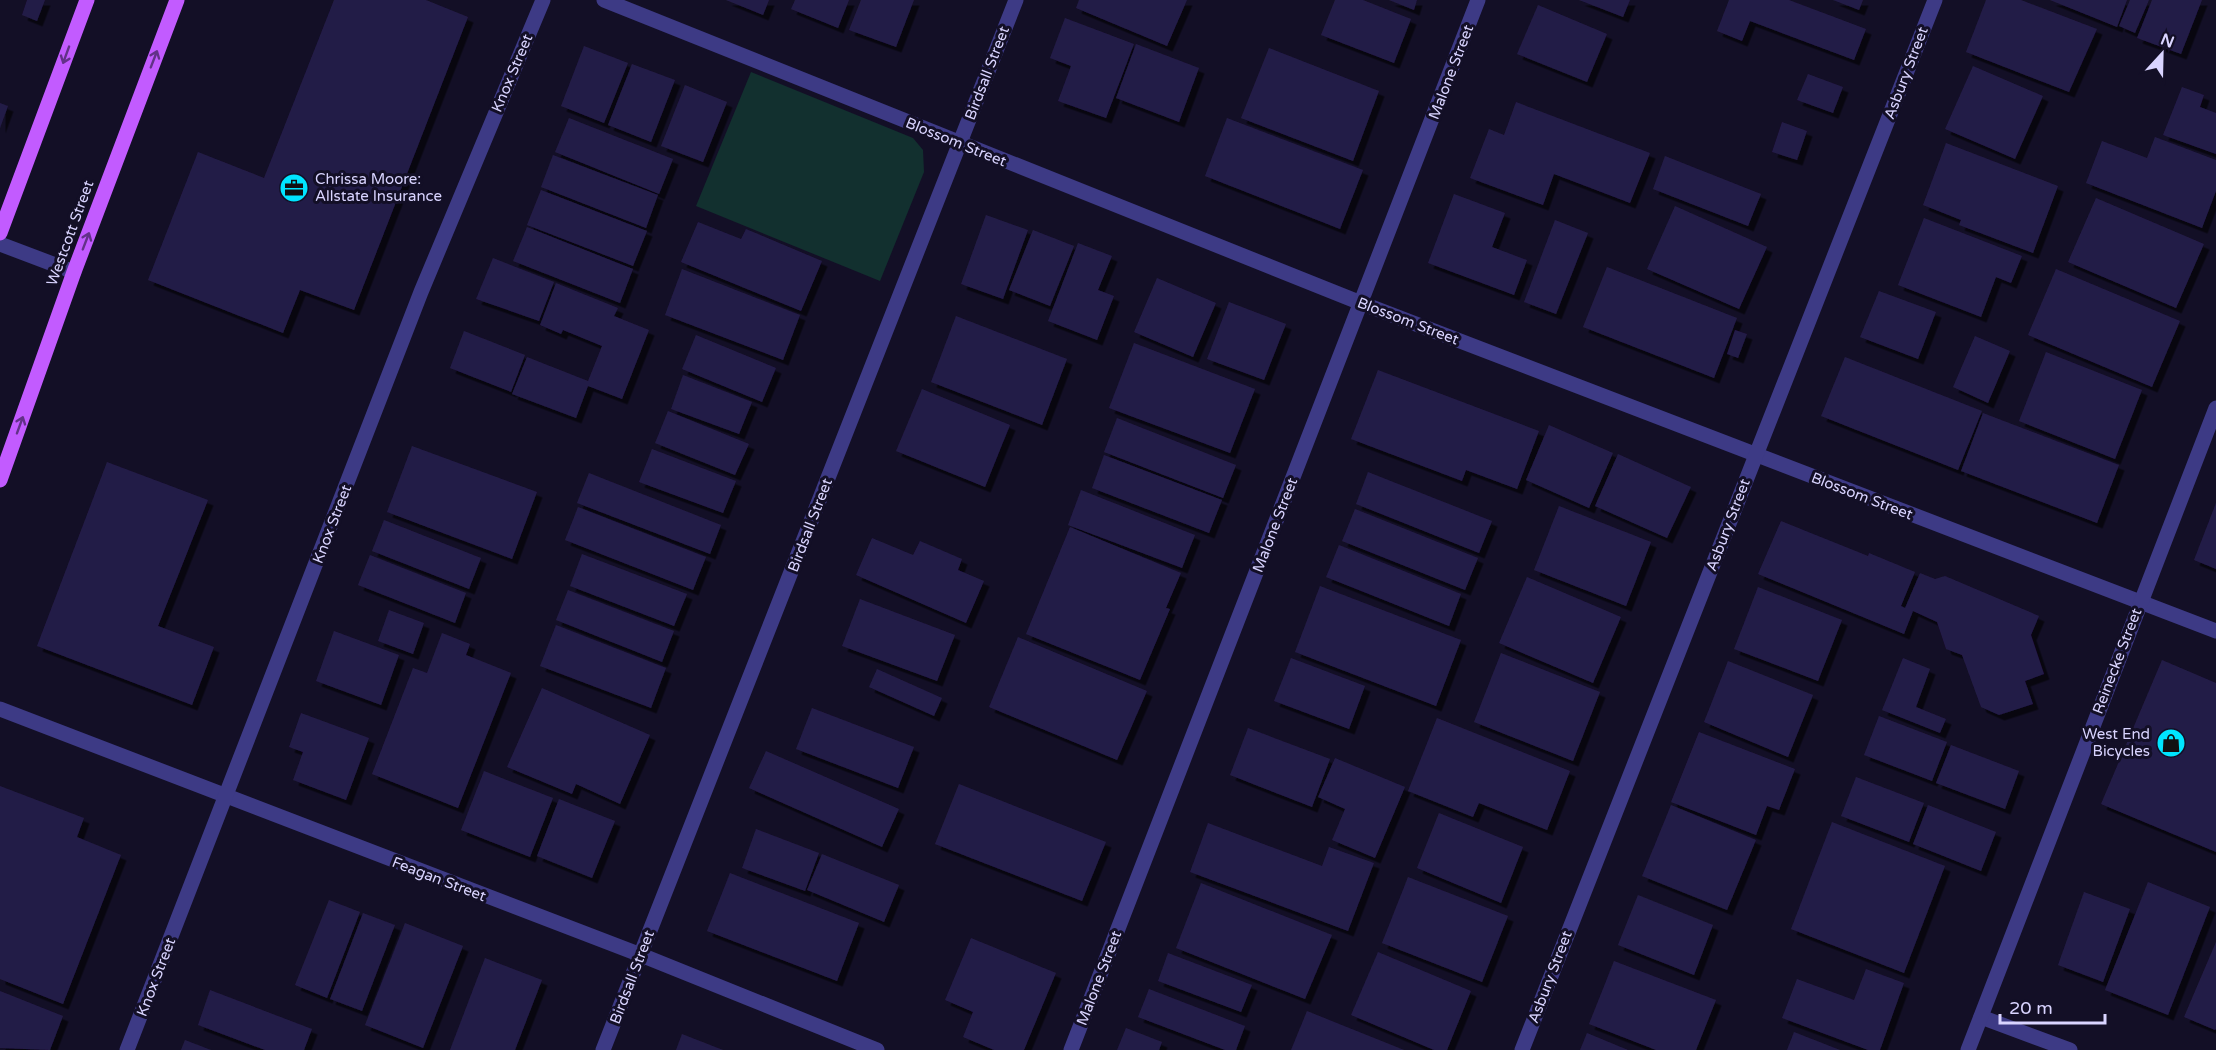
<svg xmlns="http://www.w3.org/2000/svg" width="2216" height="1050" viewBox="0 0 2216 1050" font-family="'Varela Round',sans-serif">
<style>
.green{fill:#12302f}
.building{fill:#241b47;filter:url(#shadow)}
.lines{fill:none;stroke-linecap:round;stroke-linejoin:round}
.minor{stroke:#3d3a85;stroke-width:15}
.major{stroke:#c25bff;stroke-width:15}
.oneway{stroke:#623188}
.labels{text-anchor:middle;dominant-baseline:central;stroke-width:6;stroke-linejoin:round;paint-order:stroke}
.street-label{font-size:15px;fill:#d9d4ff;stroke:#130f26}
.poi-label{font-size:15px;fill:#d9d4ff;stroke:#130f26;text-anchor:start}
</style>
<defs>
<filter id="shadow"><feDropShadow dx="5.5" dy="5.5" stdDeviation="0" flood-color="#0009"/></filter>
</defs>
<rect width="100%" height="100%" fill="#130f26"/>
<polygon class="green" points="751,72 913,138 923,150 924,172 880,281 696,206"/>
<g class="building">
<polygon points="27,0 45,0 37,21 22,15"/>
<polygon points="334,0 426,0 468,17 354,310 300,290 283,333 148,280 198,152 264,178"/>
<polygon points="726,0 769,0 763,15"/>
<polygon points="795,0 849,0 838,28 791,9"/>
<polygon points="861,0 914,0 896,47 849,30"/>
<polygon points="1079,0 1187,0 1167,46 1076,8"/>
<polygon points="1335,0 1363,0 1411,19 1394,63 1321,35"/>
<polygon points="1389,0 1417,0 1414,10"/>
<polygon points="1579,0 1630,0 1623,17"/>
<polygon points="1729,0 1789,0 1866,29 1854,60 1750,21 1742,41 1717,31"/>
<polygon points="1833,0 1863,0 1859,10"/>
<polygon points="1986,0 2021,0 2097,29 2069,92 1966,52"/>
<polygon points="2050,0 2127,0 2117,27"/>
<polygon points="2130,0 2149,0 2135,33 2119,26"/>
<polygon points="2152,0 2202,0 2181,54 2137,38"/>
<polygon points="1538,5 1607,34 1587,82 1517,54"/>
<polygon points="1065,18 1134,44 1106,118 1058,101 1071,66 1050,58"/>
<polygon points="1136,44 1199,68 1179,122 1116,98"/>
<polygon points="584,46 628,63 604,123 561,106"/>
<polygon points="1269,48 1379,91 1353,161 1241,118"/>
<polygon points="632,64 675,80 651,142 608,125"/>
<polygon points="1973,66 2043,96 2015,159 1945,129"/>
<polygon points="1808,74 1843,87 1833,113 1797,100"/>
<polygon points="685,85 727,102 703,162 661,146"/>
<polygon points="2182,87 2204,95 2200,107 2216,113 2216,154 2163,135"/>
<polygon points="1516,102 1650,153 1630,203 1554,174 1543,205 1470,178 1489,129 1504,135"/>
<polygon points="0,103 8,106 0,128"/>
<polygon points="569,118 673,159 659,194 555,152"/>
<polygon points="1227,118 1363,170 1340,229 1205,176"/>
<polygon points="1782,122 1807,131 1797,160 1772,152"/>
<polygon points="2155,137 2216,160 2216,191 2202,228 2086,183 2102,141 2147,158"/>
<polygon points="1946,143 2058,186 2033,253 1959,225 1961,220 1923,205"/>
<polygon points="553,155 658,195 646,228 541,187"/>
<polygon points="1665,156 1761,194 1748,226 1653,189"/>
<polygon points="541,190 647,231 633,266 527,225"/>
<polygon points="1454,194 1505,213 1492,247 1527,260 1514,295 1428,263"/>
<polygon points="2096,198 2204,244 2176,308 2068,262"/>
<polygon points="1675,206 1767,247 1739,309 1647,269"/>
<polygon points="986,215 1028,230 1003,299 961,284"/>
<polygon points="1924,218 2022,256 2011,283 1996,277 1981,317 1898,285"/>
<polygon points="1555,220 1588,233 1556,314 1524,302"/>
<polygon points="698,222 741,239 746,229 822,261 801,311 681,262"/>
<polygon points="527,227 633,269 620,303 513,261"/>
<polygon points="1033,230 1074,246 1050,306 1009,290"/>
<polygon points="1078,243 1112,256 1098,290 1114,296 1097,340 1048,321"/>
<polygon points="493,258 554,282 539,321 476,299"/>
<polygon points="1607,267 1737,318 1714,378 1583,327"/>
<polygon points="682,269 800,315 783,360 665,315"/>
<polygon points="2056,269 2180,321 2152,387 2028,335"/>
<polygon points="1157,278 1216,303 1193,357 1134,332"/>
<polygon points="556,283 618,308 614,316 649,330 622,399 588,386 576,418 512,394 527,357 588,381 602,346 563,330 561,334 540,325"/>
<polygon points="1879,291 1936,312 1918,359 1860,337"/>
<polygon points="1229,302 1286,324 1264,380 1207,359"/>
<polygon points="956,316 1067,359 1042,425 931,382"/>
<polygon points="1735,330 1747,334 1738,358 1727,354"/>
<polygon points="464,331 525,355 511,392 450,368"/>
<polygon points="696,335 776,368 762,402 682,369"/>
<polygon points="1975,336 2010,351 1988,403 1953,387"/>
<polygon points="1134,343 1255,389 1230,453 1109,408"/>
<polygon points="2046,352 2142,390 2115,459 2019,421"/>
<polygon points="1845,357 1982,411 1958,470 1821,416"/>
<polygon points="1378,370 1539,431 1517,489 1466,470 1462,481 1351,439"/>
<polygon points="683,375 752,402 739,434 671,409"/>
<polygon points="922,389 1010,425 985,487 896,451"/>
<polygon points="668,411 749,444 735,475 655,443"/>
<polygon points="1983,413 2119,465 2097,523 1961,471"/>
<polygon points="1117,418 1236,465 1223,498 1104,452"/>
<polygon points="1549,425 1613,453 1589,508 1526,480"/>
<polygon points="412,446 537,492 512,559 387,512"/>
<polygon points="652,449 736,481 723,513 639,482"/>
<polygon points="1618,454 1691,487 1667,538 1595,506"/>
<polygon points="1104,455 1222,500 1209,533 1092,488"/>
<polygon points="107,462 208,500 158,626 214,647 192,705 37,646"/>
<polygon points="1368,472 1492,521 1479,553 1356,504"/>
<polygon points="589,473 721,525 710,554 577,503"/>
<polygon points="1081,490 1195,535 1182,568 1068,525"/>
<polygon points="2216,503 2216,569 2194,560"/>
<polygon points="1559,506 1651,542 1626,606 1534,570"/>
<polygon points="578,507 706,557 693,590 565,540"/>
<polygon points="1355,509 1478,558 1465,590 1342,541"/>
<polygon points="384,520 481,558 469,589 372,551"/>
<polygon points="1781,521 1868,556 1869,553 1915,572 1901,606 1905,608 1920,573 1935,579 1945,576 2039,616 2031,635 2044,674 2025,681 2033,704 1999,715 1981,707 1962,655 1946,649 1937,622 1913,611 1904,634 1758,574"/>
<polygon points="1070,527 1181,573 1166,608 1170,609 1140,680 1026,634"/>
<polygon points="872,538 913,555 920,541 962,559 958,570 984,581 966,623 856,575"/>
<polygon points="1339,545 1461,594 1449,626 1326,577"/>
<polygon points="582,554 687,594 674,626 570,586"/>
<polygon points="370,555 466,593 455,623 358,585"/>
<polygon points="1527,577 1621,617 1593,683 1499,643"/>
<polygon points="1320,586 1461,640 1436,706 1295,652"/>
<polygon points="1758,587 1842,620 1818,681 1734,649"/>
<polygon points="568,590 674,631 662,662 556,620"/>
<polygon points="860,599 955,635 937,681 842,646"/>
<polygon points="389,610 424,623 413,654 378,641"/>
<polygon points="556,625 666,668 651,708 540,666"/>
<polygon points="334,631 399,655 381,705 316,681"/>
<polygon points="442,633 470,644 466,655 511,673 458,808 372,774 413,668 427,673"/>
<polygon points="1018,637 1147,691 1117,760 989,707"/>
<polygon points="1501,653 1600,692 1573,761 1474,722"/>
<polygon points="1291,658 1365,686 1349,729 1274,701"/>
<polygon points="1903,658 1930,669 1916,707 1946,719 1940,733 1882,710"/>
<polygon points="2162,660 2216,683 2216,852 2101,804"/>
<polygon points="1728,661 1813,695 1788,757 1704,722"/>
<polygon points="877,669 942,698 934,716 869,687"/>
<polygon points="542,688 650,735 620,804 576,784 572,794 507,767"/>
<polygon points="812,708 914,747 898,788 796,749"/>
<polygon points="301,713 369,738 346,800 293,780 303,752 289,747"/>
<polygon points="1879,716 1947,742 1932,781 1864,755"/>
<polygon points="1437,718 1570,771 1547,830 1479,803 1473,817 1408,791"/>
<polygon points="1248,728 1330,759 1312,807 1230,775"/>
<polygon points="1699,732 1795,769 1779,810 1767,806 1756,835 1671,802"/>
<polygon points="1951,745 2019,771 2005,809 1936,783"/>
<polygon points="766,751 899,809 882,847 749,788"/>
<polygon points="1335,758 1405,787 1375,858 1332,840 1345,809 1318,797"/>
<polygon points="484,771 553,798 530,857 461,830"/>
<polygon points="1856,777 1924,803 1909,842 1841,816"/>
<polygon points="959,784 1106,842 1082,901 935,844"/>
<polygon points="0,786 84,818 77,837 121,855 63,1004 0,979"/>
<polygon points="559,799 615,821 592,878 537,856"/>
<polygon points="1671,805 1756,840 1727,910 1642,876"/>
<polygon points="1928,805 1996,832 1981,871 1913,844"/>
<polygon points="1439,813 1523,847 1501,903 1417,868"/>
<polygon points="1832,822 1945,866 1904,973 1791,929"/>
<polygon points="1208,823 1322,866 1329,847 1374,863 1348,931 1190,872"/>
<polygon points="756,829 819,853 805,891 742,868"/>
<polygon points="822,854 899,885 884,922 807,890"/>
<polygon points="730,873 859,923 837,981 707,931"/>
<polygon points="1408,877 1508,916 1482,982 1382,943"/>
<polygon points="2148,882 2210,907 2168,1015 2105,990"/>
<polygon points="1201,883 1332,935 1305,999 1176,948"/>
<polygon points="2084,892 2130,909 2103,982 2058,965"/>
<polygon points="1638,895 1713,925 1694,975 1618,945"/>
<polygon points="329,900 360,912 327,998 295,985"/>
<polygon points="363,913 395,925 362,1011 330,999"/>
<polygon points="405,923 463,946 423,1048 365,1025"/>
<polygon points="971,938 1056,973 1024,1050 994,1050 963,1037 973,1012 945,1000"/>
<polygon points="2216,942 2216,1029 2215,1030 2184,1017"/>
<polygon points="1378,952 1471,991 1447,1050 1434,1050 1351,1015"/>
<polygon points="1168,953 1252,985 1241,1012 1158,981"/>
<polygon points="485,958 542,980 515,1050 450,1050"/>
<polygon points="1614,961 1716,1000 1696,1050 1656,1050 1589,1024"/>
<polygon points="1866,969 1904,983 1880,1050 1868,1050 1782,1018 1797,979 1854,1000"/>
<polygon points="1149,989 1245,1026 1236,1050 1225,1050 1138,1017"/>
<polygon points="210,990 312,1029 304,1050 265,1050 198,1025"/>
<polygon points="0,991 63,1016 50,1050 0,1048"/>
<polygon points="1307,1011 1404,1050 1291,1050"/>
<polygon points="1126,1028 1162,1042 1159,1050 1117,1050"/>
<polygon points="1794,1032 1840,1050 1787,1050"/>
<polygon points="1587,1033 1628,1050 1580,1050"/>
<polygon points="682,1034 723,1050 676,1050"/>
<polygon points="185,1040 211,1050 181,1050"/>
</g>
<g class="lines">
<g class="minor">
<polyline points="604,0 1361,303 2216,631"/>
<polyline points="0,244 74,272"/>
<polyline points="0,709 641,955 877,1050"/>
<polyline points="1981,1017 2070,1050"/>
<polyline points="127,1050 421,292 543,0"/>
<polyline points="603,1050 1016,0"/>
<polyline points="1071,1050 1478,0"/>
<polyline points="1522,1050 1935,0"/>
<polyline points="1968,1050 2216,408"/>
</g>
<g class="major">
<polyline points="0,233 87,0"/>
<polyline points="0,480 74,272 177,0"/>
</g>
</g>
<defs><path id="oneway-shaft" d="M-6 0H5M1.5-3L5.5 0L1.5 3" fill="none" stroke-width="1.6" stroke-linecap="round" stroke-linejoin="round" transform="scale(1.5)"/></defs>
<g class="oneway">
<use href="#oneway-shaft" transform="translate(66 55) rotate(110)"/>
<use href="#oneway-shaft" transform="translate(154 59) rotate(-69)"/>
<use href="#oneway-shaft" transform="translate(86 241) rotate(-69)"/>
<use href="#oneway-shaft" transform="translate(20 425) rotate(-70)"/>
</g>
<defs>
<g id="office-disc" transform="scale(1.5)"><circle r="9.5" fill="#00e5ff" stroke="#130f26"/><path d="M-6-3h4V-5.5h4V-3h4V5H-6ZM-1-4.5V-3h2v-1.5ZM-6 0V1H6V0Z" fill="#111"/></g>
<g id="shop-disc" transform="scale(1.5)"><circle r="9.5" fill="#00e5ff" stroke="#130f26"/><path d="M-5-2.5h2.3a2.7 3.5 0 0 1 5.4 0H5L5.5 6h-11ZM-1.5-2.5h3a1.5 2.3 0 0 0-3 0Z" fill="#111"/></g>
</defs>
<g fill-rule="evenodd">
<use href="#office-disc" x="294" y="188"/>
<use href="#shop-disc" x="2171" y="743"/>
</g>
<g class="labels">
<g class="street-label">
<text transform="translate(1451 72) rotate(-69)">Malone Street</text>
<text transform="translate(512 73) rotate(-67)">Knox Street</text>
<text transform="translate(987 73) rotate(-69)">Birdsall Street</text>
<text transform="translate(1906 73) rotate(-69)">Asbury Street</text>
<text transform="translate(956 142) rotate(22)">Blossom Street</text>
<text transform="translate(70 233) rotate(-70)">Westcott Street</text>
<text transform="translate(1408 321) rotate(21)">Blossom Street</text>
<text transform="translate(1862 496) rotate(21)">Blossom Street</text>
<text transform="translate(332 524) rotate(-69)">Knox Street</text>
<text transform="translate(810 525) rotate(-69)">Birdsall Street</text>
<text transform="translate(1275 525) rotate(-69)">Malone Street</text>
<text transform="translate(1728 525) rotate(-69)">Asbury Street</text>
<text transform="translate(2117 661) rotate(-69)">Reinecke Street</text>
<text transform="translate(439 879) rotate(21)">Feagan Street</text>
<text transform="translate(156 977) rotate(-69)">Knox Street</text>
<text transform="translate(632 977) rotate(-69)">Birdsall Street</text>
<text transform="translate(1550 977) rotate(-69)">Asbury Street</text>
<text transform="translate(1099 978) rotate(-69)">Malone Street</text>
</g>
<g class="poi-label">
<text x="315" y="179">Chrissa Moore:<tspan x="315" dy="17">Allstate Insurance</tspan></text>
<text x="2150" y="734" text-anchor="end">West End<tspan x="2150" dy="17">Bicycles</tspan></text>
</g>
</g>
<g transform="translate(2162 54) rotate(22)" stroke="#130f26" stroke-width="4.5" paint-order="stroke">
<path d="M0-4.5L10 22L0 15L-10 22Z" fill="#d9d4ff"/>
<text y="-9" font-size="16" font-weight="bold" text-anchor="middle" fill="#d9d4ff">N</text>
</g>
<path d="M2000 1014v9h105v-9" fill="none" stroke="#d9d4ff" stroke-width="3"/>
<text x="2009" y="1014" font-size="18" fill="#d9d4ff" stroke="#130f26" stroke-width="4.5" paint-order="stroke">20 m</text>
</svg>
